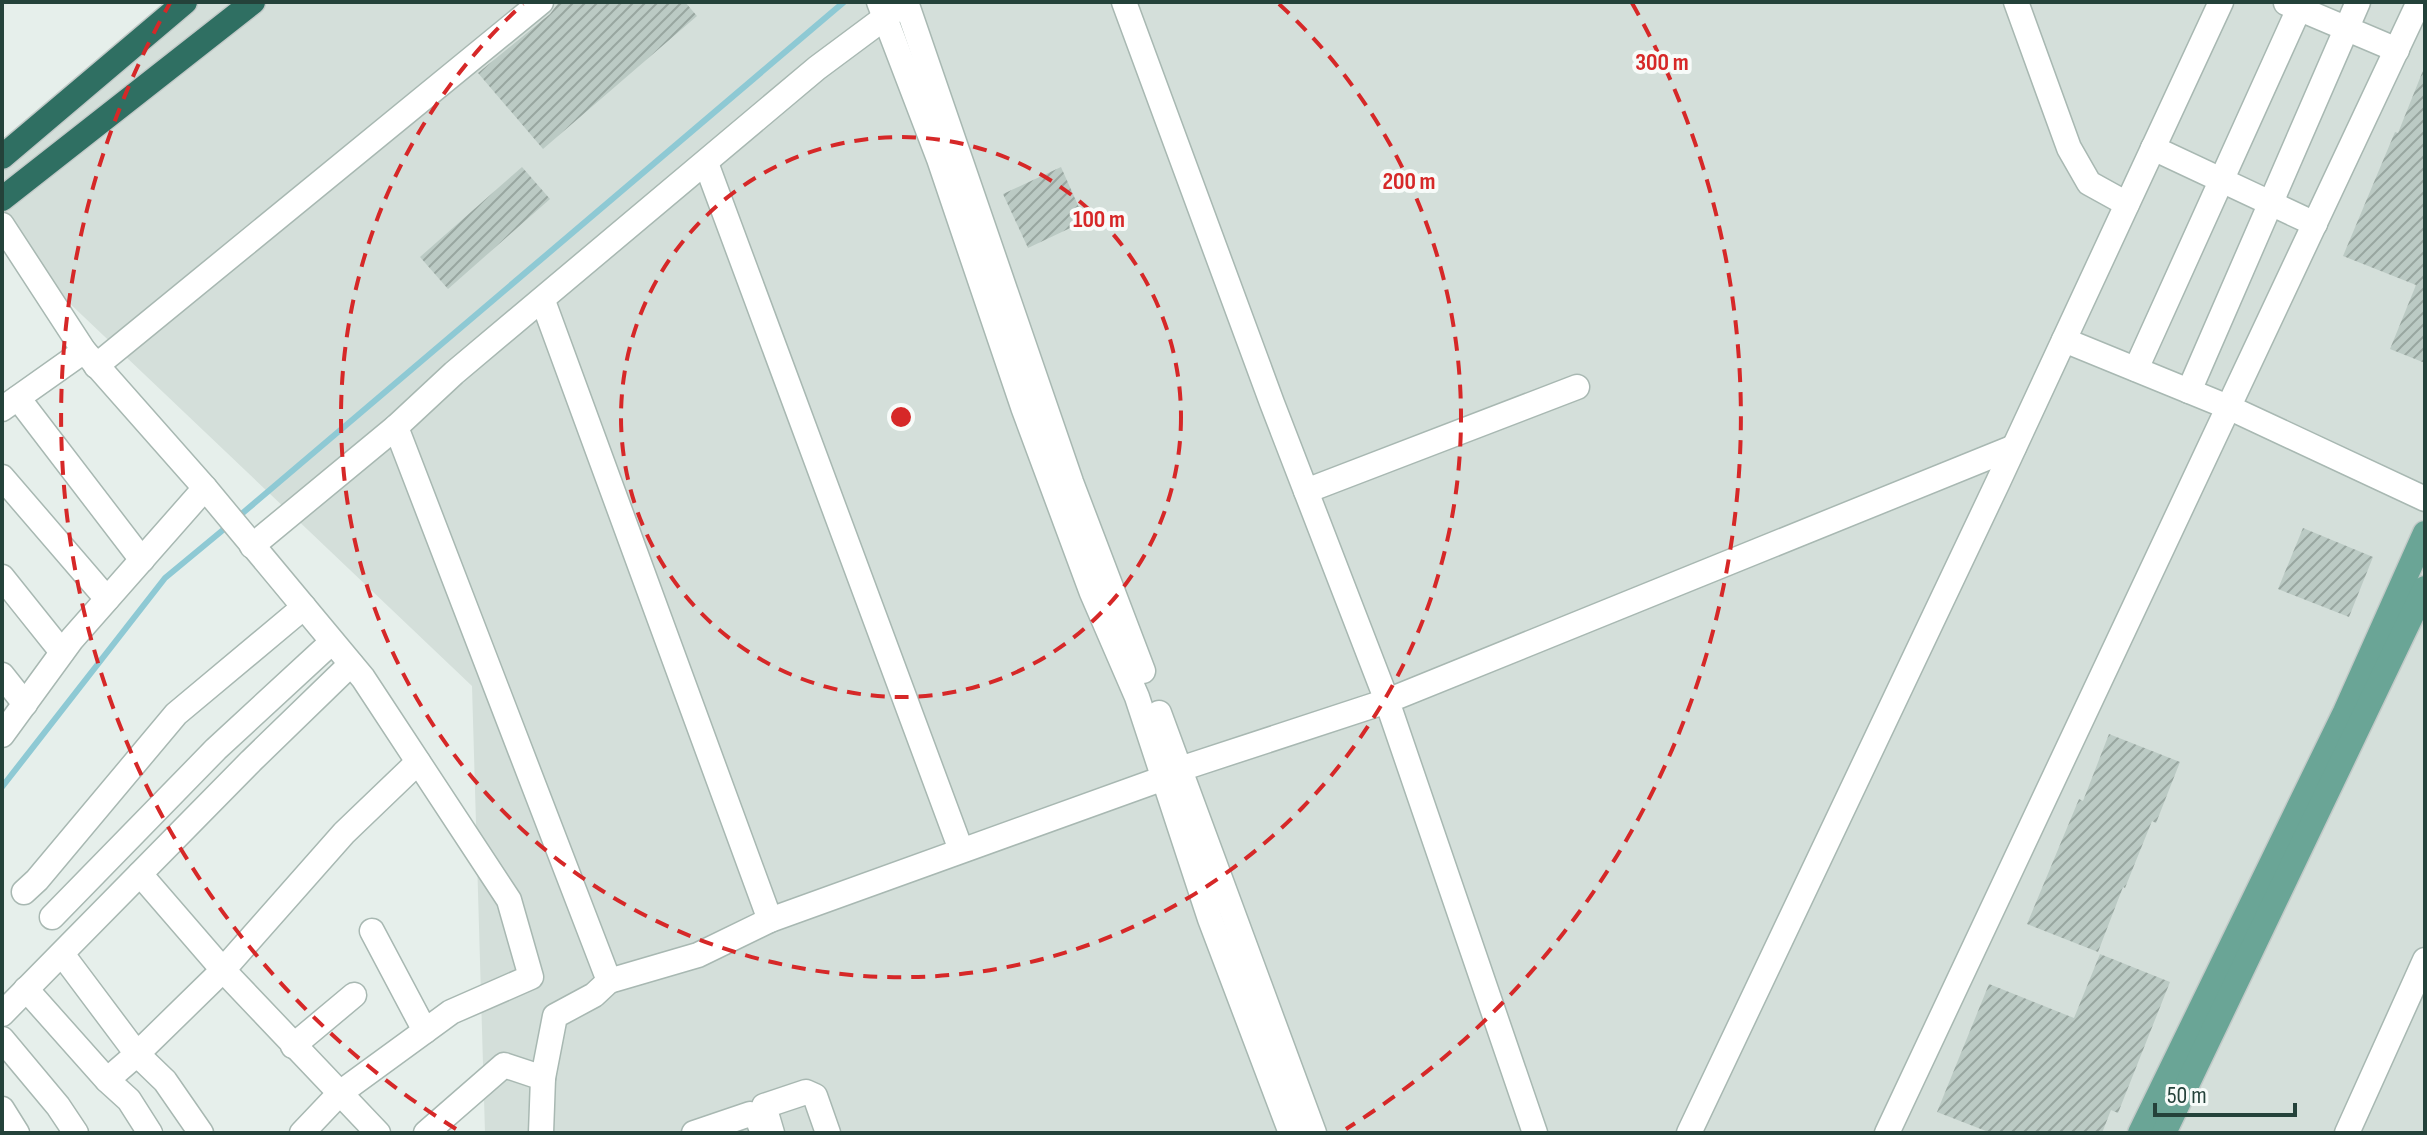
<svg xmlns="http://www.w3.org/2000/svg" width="2427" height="1135" viewBox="0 0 2427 1135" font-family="'Sofia Sans Condensed',sans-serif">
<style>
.built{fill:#d4dfda}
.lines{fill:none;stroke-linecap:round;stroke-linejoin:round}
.stream{stroke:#8ec9d4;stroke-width:6}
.building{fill:url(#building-hatch)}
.minor-casing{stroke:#a8b8b2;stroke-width:27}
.major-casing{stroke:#c2cac8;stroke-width:27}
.highway-casing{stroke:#c2cac8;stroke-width:27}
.minor{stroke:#fff;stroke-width:24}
.major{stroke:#6aa596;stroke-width:24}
.highway{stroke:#2f6f62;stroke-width:24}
.ring{fill:none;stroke:#d62828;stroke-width:4;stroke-dasharray:14 10}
.centre{fill:#d62828;stroke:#f7fbf9;stroke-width:4}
.ring-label{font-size:24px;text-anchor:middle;font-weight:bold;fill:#d62828;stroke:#f7fbf9;stroke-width:8;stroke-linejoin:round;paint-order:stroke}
</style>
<defs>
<pattern id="building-hatch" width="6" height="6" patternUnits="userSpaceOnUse" patternTransform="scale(2)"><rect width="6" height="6" fill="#bbcac4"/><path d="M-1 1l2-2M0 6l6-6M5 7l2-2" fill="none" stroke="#98a6a0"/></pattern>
</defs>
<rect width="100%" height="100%" fill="#e6efeb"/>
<polygon class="built" points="166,2 2425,2 2425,1133 485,1133 472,686 2,239 2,143"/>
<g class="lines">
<g class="stream">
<polyline points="238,517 844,2"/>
<polyline points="2,787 165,578 229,525"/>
</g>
</g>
<g class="building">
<polygon points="559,2 685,2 697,16 543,149 478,73 550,14"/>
<polygon points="2424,68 2425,68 2425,363 2390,349 2416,285 2343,256 2395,132 2398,133"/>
<polygon points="522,167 550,199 448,289 420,257"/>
<polygon points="1061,167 1085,221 1028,248 1003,194"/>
<polygon points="2303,528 2373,557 2349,617 2278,589"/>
<polygon points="2109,734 2180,762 2156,823 2152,821 2125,888 2123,887 2098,952 2027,924 2079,799 2083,801"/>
<polygon points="2100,954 2170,982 2118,1113 2111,1110 2102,1133 1991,1133 1937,1112 1989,984 2074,1018"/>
</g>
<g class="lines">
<g class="minor-casing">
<g id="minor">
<polyline points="879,2 939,159 1023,407 1092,593 1137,697 1210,919 1291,1133"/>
<polyline points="906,2 1071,482 1143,671"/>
<polyline points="2016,2 2069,148 2089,183 2127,204"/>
<polyline points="2286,3 2397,50"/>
<polyline points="2153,148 2315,224"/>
<polyline points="706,163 961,850"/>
<polyline points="2,225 84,351 205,488 72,639 2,735"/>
<polyline points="543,301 770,920"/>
<polyline points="2064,340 2228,407 2425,499"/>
<polyline points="96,366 541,2"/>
<polyline points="2136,369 2302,2"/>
<polyline points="2189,391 2358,2"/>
<polyline points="18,398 142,560"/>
<polyline points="2,409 84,351"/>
<polyline points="396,427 609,981 594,995 555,1016 543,1078"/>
<polyline points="2,477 107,599"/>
<polyline points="205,488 363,678 509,900 531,977 451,1012 425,1031 372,931"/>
<polyline points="1306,491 1577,387"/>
<polyline points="252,546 396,427 454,373 817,68 895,10"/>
<polyline points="2,577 62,652"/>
<polyline points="2,675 25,704"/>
<polyline points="1159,713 1314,1133"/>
<polyline points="140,874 223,970 378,1133"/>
<polyline points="24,892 37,880 176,714 304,607"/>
<polyline points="52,917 216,749 332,642"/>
<polyline points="62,954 137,1054 223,970 344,833 418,762"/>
<polyline points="609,981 698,955 770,920 1164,778 1180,769 1387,701 1272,403 1124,2"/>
<polyline points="26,989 107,1080 129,1100 150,1133"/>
<polyline points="2,1014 251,761 351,664"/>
<polyline points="2,1039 58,1106 76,1133"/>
<polyline points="293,1046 354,995"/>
<polyline points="107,1080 137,1054 165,1081 201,1133"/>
<polyline points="2,1109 17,1133"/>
<polyline points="302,1133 340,1093 425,1031"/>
<polyline points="426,1133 504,1065 543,1078 541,1133"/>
<polyline points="694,1133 750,1114 758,1120 763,1133"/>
<polyline points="772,1133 764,1106 806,1092 815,1096 828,1133"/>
<polyline points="1535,1133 1387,701 2014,447"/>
<polyline points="1689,1133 1998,482 2221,2"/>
<polyline points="1887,1133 2419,2"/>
<polyline points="2347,1133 2425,960"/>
</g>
</g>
<g class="major-casing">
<g id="major">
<polyline points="2140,1133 2345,712 2425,533"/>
<polyline points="2164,1133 2425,588"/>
</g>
</g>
<g class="highway-casing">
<g id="highway">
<polyline points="2,157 185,2"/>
<polyline points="2,199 253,2"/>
</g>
</g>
<use href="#minor" class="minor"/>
<use href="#major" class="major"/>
<use href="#highway" class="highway"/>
</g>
<g class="ring">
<circle cx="901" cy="417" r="280"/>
<path d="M1279 4A560 560 0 1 1 523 4"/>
<path d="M456 1129A840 840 0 0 1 170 3M1632 3A840 840 0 0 1 1346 1129"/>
</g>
<circle cx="901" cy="417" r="12" class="centre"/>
<g class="ring-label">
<text x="1662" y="70">300 m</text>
<text x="1409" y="189">200 m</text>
<text x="1099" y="227">100 m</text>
</g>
<rect width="2427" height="1135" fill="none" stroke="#24423a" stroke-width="8"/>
<path d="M2155 1103v12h140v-12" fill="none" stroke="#24423a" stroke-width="4"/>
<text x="2167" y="1103" font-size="24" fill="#24423a" stroke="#f7fbf9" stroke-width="6" paint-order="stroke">50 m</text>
</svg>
